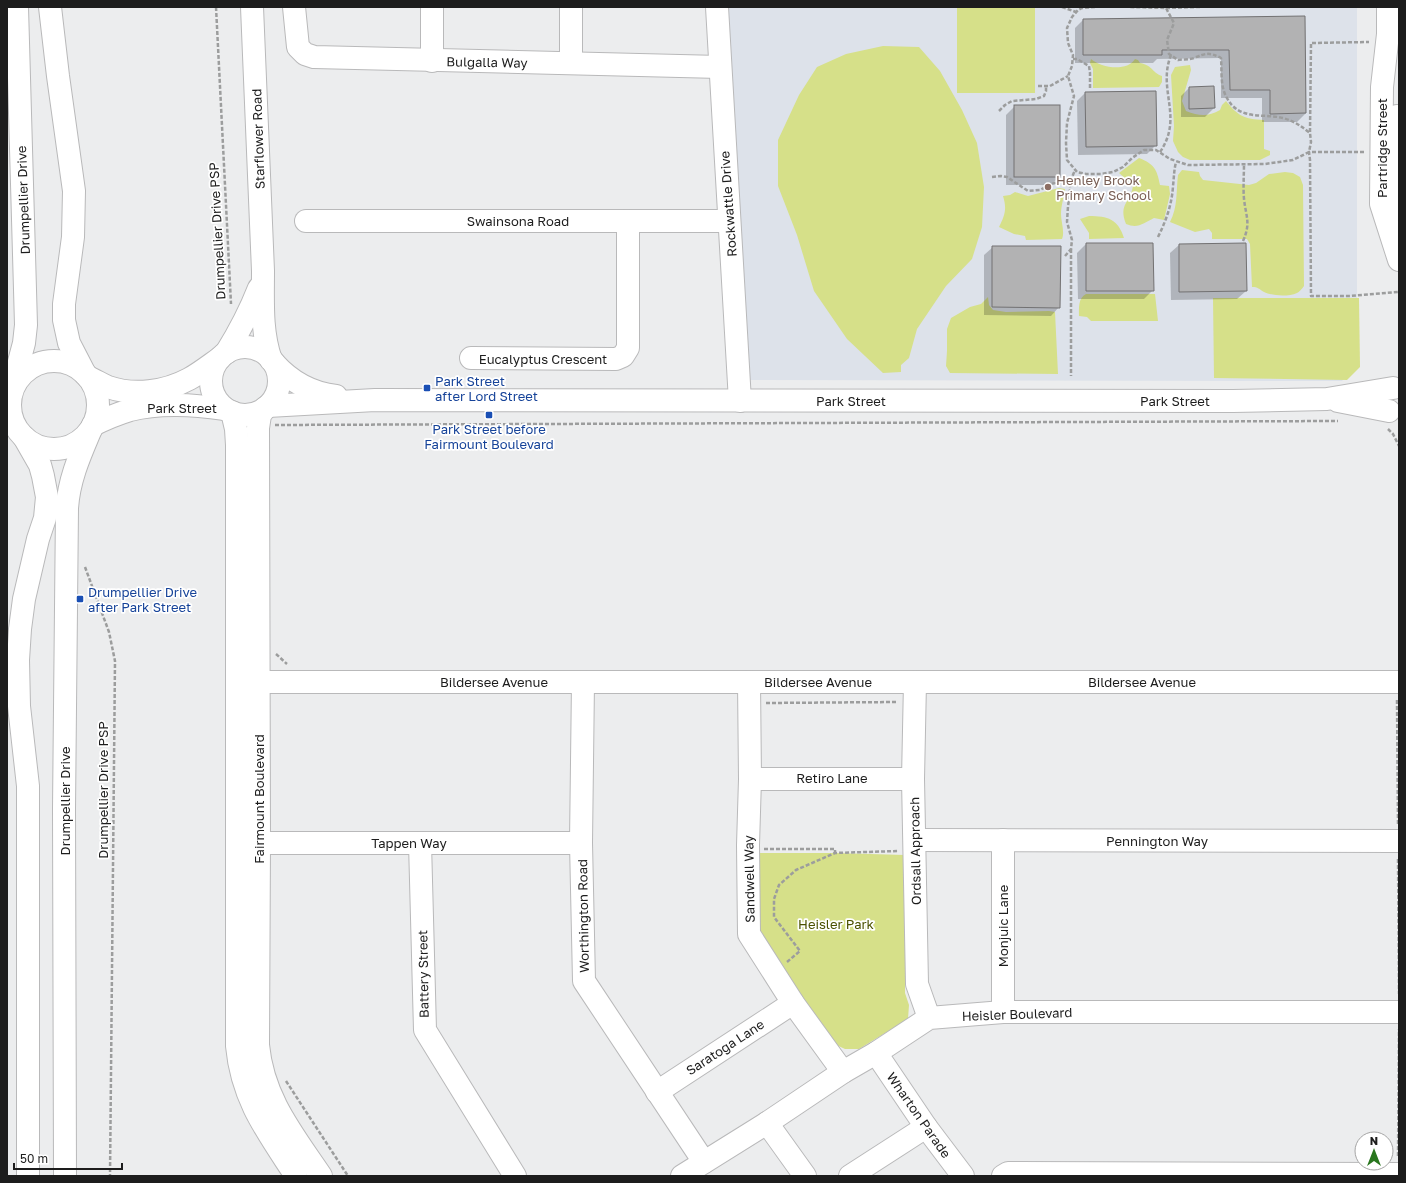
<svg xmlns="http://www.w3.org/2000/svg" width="1406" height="1183" viewBox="0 0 1406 1183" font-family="'Golos Text',sans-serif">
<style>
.built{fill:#dde2ea}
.green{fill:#d6e089}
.shadow{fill:#0003}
.building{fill:#b2b2b3;stroke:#727172}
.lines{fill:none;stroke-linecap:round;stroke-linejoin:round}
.minor-casing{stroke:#b9b9ba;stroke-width:24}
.major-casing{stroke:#b9b9ba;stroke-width:24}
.path{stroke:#9c9d9d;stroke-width:2.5;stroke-dasharray:4 2;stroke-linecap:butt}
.minor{stroke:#fff;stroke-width:22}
.major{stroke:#fff;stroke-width:22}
.education-dot{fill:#8d6e63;stroke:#fff;stroke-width:1.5}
.transit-dot{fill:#1a4fb4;stroke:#fff;stroke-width:1.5}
.labels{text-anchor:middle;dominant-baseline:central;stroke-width:3.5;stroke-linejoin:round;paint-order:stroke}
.street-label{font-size:13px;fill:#1d1d1d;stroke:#fff}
.education-label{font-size:13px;fill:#785e54;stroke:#fff;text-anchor:start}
.transit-label{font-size:13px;fill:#164399;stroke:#fff;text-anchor:start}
.park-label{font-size:13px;fill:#4b5100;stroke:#fff}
</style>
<rect width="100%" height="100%" fill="#ecedee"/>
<polygon class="built" points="728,7 1357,7 1357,366 1342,381 749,380"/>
<g class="green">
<rect x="957" y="7" width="78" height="86"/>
<polygon points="883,46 919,47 940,71 962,110 977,143 984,187 982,227 972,259 946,286 917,329 909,358 901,365 901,372 883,373 847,339 814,291 797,235 778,186 778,140 799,95 817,67 846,54"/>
<path d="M 1091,59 C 1101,68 1127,72 1135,59 L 1138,60 L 1140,63 C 1154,66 1151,72 1162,76 L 1162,82 L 1159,87 L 1093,88 L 1093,69 L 1090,63 Z"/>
<path d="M 1190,65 L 1191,70 L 1182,101 L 1186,111 C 1199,116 1208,117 1220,110 L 1222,105 L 1226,101 C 1238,116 1244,119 1264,120 L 1264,149 L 1270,151 L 1270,155 L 1260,160 L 1190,160 L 1183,157 L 1178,152 L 1173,141 L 1174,126 L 1171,75 L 1175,67 Z"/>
<path d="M 1139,158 C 1154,164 1157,169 1160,185 L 1169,186 L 1170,194 L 1164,220 L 1154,218 C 1144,223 1138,229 1126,224 C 1118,203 1131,203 1133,185 L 1119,173 Z"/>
<path d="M 1182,170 L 1199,172 L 1200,176 L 1203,180 L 1249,185 L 1256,183 L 1269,174 L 1285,172 L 1293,173 L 1300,177 L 1303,185 L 1304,286 C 1302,289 1299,292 1297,293 C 1288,297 1272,296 1264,292 C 1259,289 1258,287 1252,287 L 1250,244 L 1247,239 L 1212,239 L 1212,233 L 1209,229 L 1195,232 L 1170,222 C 1178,207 1176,191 1178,175 Z"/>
<path d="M 1059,188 L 1065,189 C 1064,197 1061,206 1061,214 C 1061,222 1065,232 1062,239 L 1026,240 L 1025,236 L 1014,234 L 999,227 C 1005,215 1007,209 1003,196 L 1010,195 L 1015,192 L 1028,196 Z"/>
<path d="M 1089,216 C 1108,216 1118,219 1124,238 L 1089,239 L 1089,233 L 1080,219 Z"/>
<path d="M 1086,294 L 1155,294 L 1158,321 L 1091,321 L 1087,317 L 1079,316 C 1079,308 1078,298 1086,294 Z"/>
<polygon points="988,297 989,305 993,310 1006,312 1049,311 1055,312 1058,374 950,373 946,366 947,351 947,329 951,318 970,307 981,304"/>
<polygon points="1213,298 1359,298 1360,367 1347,380 1214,378"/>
<polygon points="757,853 835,853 905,855 905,993 909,1005 908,1019 859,1049 845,1049 832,1043 756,927"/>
</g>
<g class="shadow">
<polygon points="1304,17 1306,113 1297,122 1262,122 1262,98 1221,98 1221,58 1157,59 1153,63 1075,63 1075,28 1083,20"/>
<polygon points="1189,88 1214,108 1205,117 1181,117 1181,96"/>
<polygon points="1085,93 1156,145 1147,154 1078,155 1077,101"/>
<polygon points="1015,106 1059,177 1051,185 1006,185 1006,115"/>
<polygon points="1086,244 1152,244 1153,290 1144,299 1078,299 1077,253"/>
<polygon points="1179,245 1246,291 1237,299 1171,300 1170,253"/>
<polygon points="993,247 1059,307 1051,316 984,315 984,255"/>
</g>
<g class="building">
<polygon points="1305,16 1306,113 1270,114 1270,90 1230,90 1229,50 1162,50 1162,55 1083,55 1083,19"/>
<polygon points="1214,86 1215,108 1189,109 1189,87"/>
<polygon points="1156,91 1157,146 1086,147 1085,92"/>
<rect x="1014" y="105" width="46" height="72"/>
<polygon points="1086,243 1153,243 1154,291 1086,291"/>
<polygon points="1246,243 1247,291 1179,292 1179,244"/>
<polygon points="992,246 1061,246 1060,308 992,307"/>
</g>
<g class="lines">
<g class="minor-casing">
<g id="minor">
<polyline points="294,7 298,47 305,54 314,57 720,67"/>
<polyline points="432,7 432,61"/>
<polyline points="571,7 571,63"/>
<polyline points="717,7 740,401"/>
<polyline points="1388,7 1388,34 1382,87 1381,204 1399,260"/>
<polyline points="1397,116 1397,203 1399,210"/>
<polyline points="306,221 729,221"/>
<polyline points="471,358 616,359 623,356 628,348 628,221"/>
<path d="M 274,363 C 291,382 311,393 336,396"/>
<polyline points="1338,401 1389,411"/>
<polyline points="268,406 375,400 1233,401 1327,399 1393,388"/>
<polyline points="240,682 1399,682"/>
<polyline points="583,682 581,843 584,981 704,1162"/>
<polyline points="749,682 750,779 748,845 749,934 793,1003 843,1072"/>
<polyline points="915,682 913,779 917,984 929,1018"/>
<polyline points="750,779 913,779"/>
<polyline points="915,840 1399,841"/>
<polyline points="1003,840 1003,1012"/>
<polyline points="240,843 581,843"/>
<polyline points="420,843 425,1030 515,1176"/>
<polyline points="876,1053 926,1127 963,1176"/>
<polyline points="657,1092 793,1003"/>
<polyline points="767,1123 805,1176"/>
<polyline points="682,1176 767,1123 843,1072 876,1053 929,1018 1003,1012 1399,1012"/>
<polyline points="850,1176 926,1127"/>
<polyline points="1003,1176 1008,1173 1399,1174"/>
</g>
</g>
<g class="major-casing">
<g id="major">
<polyline points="50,7 58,76 74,191 73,237 64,304 64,320 69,343 85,374"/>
<path d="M 252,7 L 263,271 C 263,301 261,332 271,360"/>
<circle cx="245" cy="381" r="34"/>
<path d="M 226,353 C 239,332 250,311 259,288"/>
<circle cx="54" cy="405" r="44"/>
<path d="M 88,377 C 95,380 101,384 108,387 C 134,396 165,392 189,379 C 200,373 210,365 220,358"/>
<polyline points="11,392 24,343 26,325 17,7"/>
<path d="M 265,408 L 260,415 L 258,428 L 259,843 L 258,1045 C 263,1098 292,1133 321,1176"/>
<path d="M 232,412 L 236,429 L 237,445 L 237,1046 C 242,1100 268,1133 296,1176"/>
<path d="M 93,425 C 105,419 117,414 130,410 C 161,402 194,405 225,409"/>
<polyline points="24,437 40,465 43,476 47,497 45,518 38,539 24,599 20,629 18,660 19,706 28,786 28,1176"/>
<path d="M 65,1176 L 64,809 L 67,508 C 69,479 80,455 91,429"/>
</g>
</g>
<g class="path">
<polyline points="216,7 231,304"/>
<polyline points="1062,7 1076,12"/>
<path d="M 1095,7 L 1082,8 L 1078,10 L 1072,17 L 1067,28 L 1068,43 L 1073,55 L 1072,66 L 1068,76 L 1074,96 L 1067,123 L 1066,143 L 1067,160 L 1077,172 L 1086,174 L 1101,174 L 1113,172 L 1123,167 L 1132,158 L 1144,150 L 1156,150 L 1170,159 L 1188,165 L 1265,164 L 1293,160 L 1309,152 L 1311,142 L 1310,133 C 1301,126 1294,121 1283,118 C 1263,113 1239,121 1227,98 C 1220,87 1222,71 1221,58 C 1209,52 1206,53 1194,58 C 1189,60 1183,59 1178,60 L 1169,54 L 1167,40 L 1174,23 L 1166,8 L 1129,7"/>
<polyline points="1166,8 1200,7"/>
<polyline points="1073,59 1077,59 1089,66 1090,73 1090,90"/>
<polyline points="1038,86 1050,86 1068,76"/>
<polyline points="999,111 1005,105 1012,101 1036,99 1044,96 1046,91 1046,86"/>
<polyline points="1310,132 1311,43 1369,42"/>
<path d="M 1160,152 C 1184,117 1157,90 1171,55"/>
<polyline points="1364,152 1309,152 1310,160 1311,296 1350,296 1398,292"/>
<polyline points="992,177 1001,176 1007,177 1028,191 1040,190 1051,184 1062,181 1070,183"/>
<path d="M 1158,237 C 1166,221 1172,204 1173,186 C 1174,177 1174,170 1176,162"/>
<path d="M 1243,241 C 1251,223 1246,217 1244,199 C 1243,187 1244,175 1244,164"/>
<polyline points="1071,249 1071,376"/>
<polyline points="1065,256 1071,249 1072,240 1067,222 1068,206 1070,193 1070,182 1075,170"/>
<polyline points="275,425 1338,421"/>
<polyline points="1388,429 1393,434 1399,446"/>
<polyline points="85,567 109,632 115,661 110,1176"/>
<polyline points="276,654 287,664"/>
<polyline points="1397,700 1398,825"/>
<polyline points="766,703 897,702"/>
<polyline points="764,849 835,849 835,853"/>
<polyline points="1398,859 1399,994"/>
<polyline points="787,962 800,951 774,917 774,899 779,885 796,870 835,853 898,851"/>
<polyline points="286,1081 348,1176"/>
<polyline points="1398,1156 1399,1029"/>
</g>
<use href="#minor" class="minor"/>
<use href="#major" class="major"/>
</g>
<circle class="education-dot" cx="1048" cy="187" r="4"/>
<g class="transit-dot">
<rect x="423" y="384" width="8" height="8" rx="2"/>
<rect x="485" y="411" width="8" height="8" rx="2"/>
<rect x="76" y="595" width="8" height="8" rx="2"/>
</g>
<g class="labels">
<g class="street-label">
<text transform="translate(487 62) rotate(1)">Bulgalla Way</text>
<text transform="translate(258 139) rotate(-92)">Starflower Road</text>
<text transform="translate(1382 148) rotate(-90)">Partridge Street</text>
<text transform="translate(23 200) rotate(-92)">Drumpellier Drive</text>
<text transform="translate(728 204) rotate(-94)">Rockwattle Drive</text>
<text x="518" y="221">Swainsona Road</text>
<text transform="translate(217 231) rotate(-93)">Drumpellier Drive PSP</text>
<text x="543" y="359">Eucalyptus Crescent</text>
<text x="851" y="401">Park Street</text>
<text x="1175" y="401">Park Street</text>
<text x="182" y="408">Park Street</text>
<text x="494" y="682">Bildersee Avenue</text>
<text x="818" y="682">Bildersee Avenue</text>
<text x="1142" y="682">Bildersee Avenue</text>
<text x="832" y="778">Retiro Lane</text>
<text transform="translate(103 790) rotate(-90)">Drumpellier Drive PSP</text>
<text transform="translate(259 799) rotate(-90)">Fairmount Boulevard</text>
<text transform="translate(65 801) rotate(-90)">Drumpellier Drive</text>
<text x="1157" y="841">Pennington Way</text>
<text x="409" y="843">Tappen Way</text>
<text transform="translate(915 851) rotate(-91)">Ordsall Approach</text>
<text transform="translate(749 879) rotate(-91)">Sandwell Way</text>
<text transform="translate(583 916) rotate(-91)">Worthington Road</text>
<text transform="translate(1003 926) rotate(-90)">Monjuic Lane</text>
<text transform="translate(423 974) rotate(-91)">Battery Street</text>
<text transform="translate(1017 1014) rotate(-2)">Heisler Boulevard</text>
<text transform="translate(725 1047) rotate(-33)">Saratoga Lane</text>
<text transform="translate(919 1115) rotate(55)">Wharton Parade</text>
</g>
<g class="education-label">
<text x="1056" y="180">Henley Brook<tspan x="1056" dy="15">Primary School</tspan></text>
</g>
<g class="transit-label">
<text x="435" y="381">Park Street<tspan x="435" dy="15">after Lord Street</tspan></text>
<text x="489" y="429" text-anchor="middle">Park Street before<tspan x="489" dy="15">Fairmount Boulevard</tspan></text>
<text x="88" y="592">Drumpellier Drive<tspan x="88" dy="15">after Park Street</tspan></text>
</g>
<g class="park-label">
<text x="836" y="924">Heisler Park</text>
</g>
</g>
<rect width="1406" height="1183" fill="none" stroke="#1d1d1d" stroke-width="16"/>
<g transform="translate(1374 1151)"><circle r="19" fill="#ffffff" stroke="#a5a5a5"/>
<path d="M0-3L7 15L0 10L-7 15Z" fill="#29761e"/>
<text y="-6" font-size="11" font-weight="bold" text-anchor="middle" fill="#1d1d1d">N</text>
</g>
<path d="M14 1163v6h108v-6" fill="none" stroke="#1d1d1d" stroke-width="2"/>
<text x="20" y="1163" font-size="12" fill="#1d1d1d" stroke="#ffffff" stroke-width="3" paint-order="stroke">50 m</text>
</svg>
